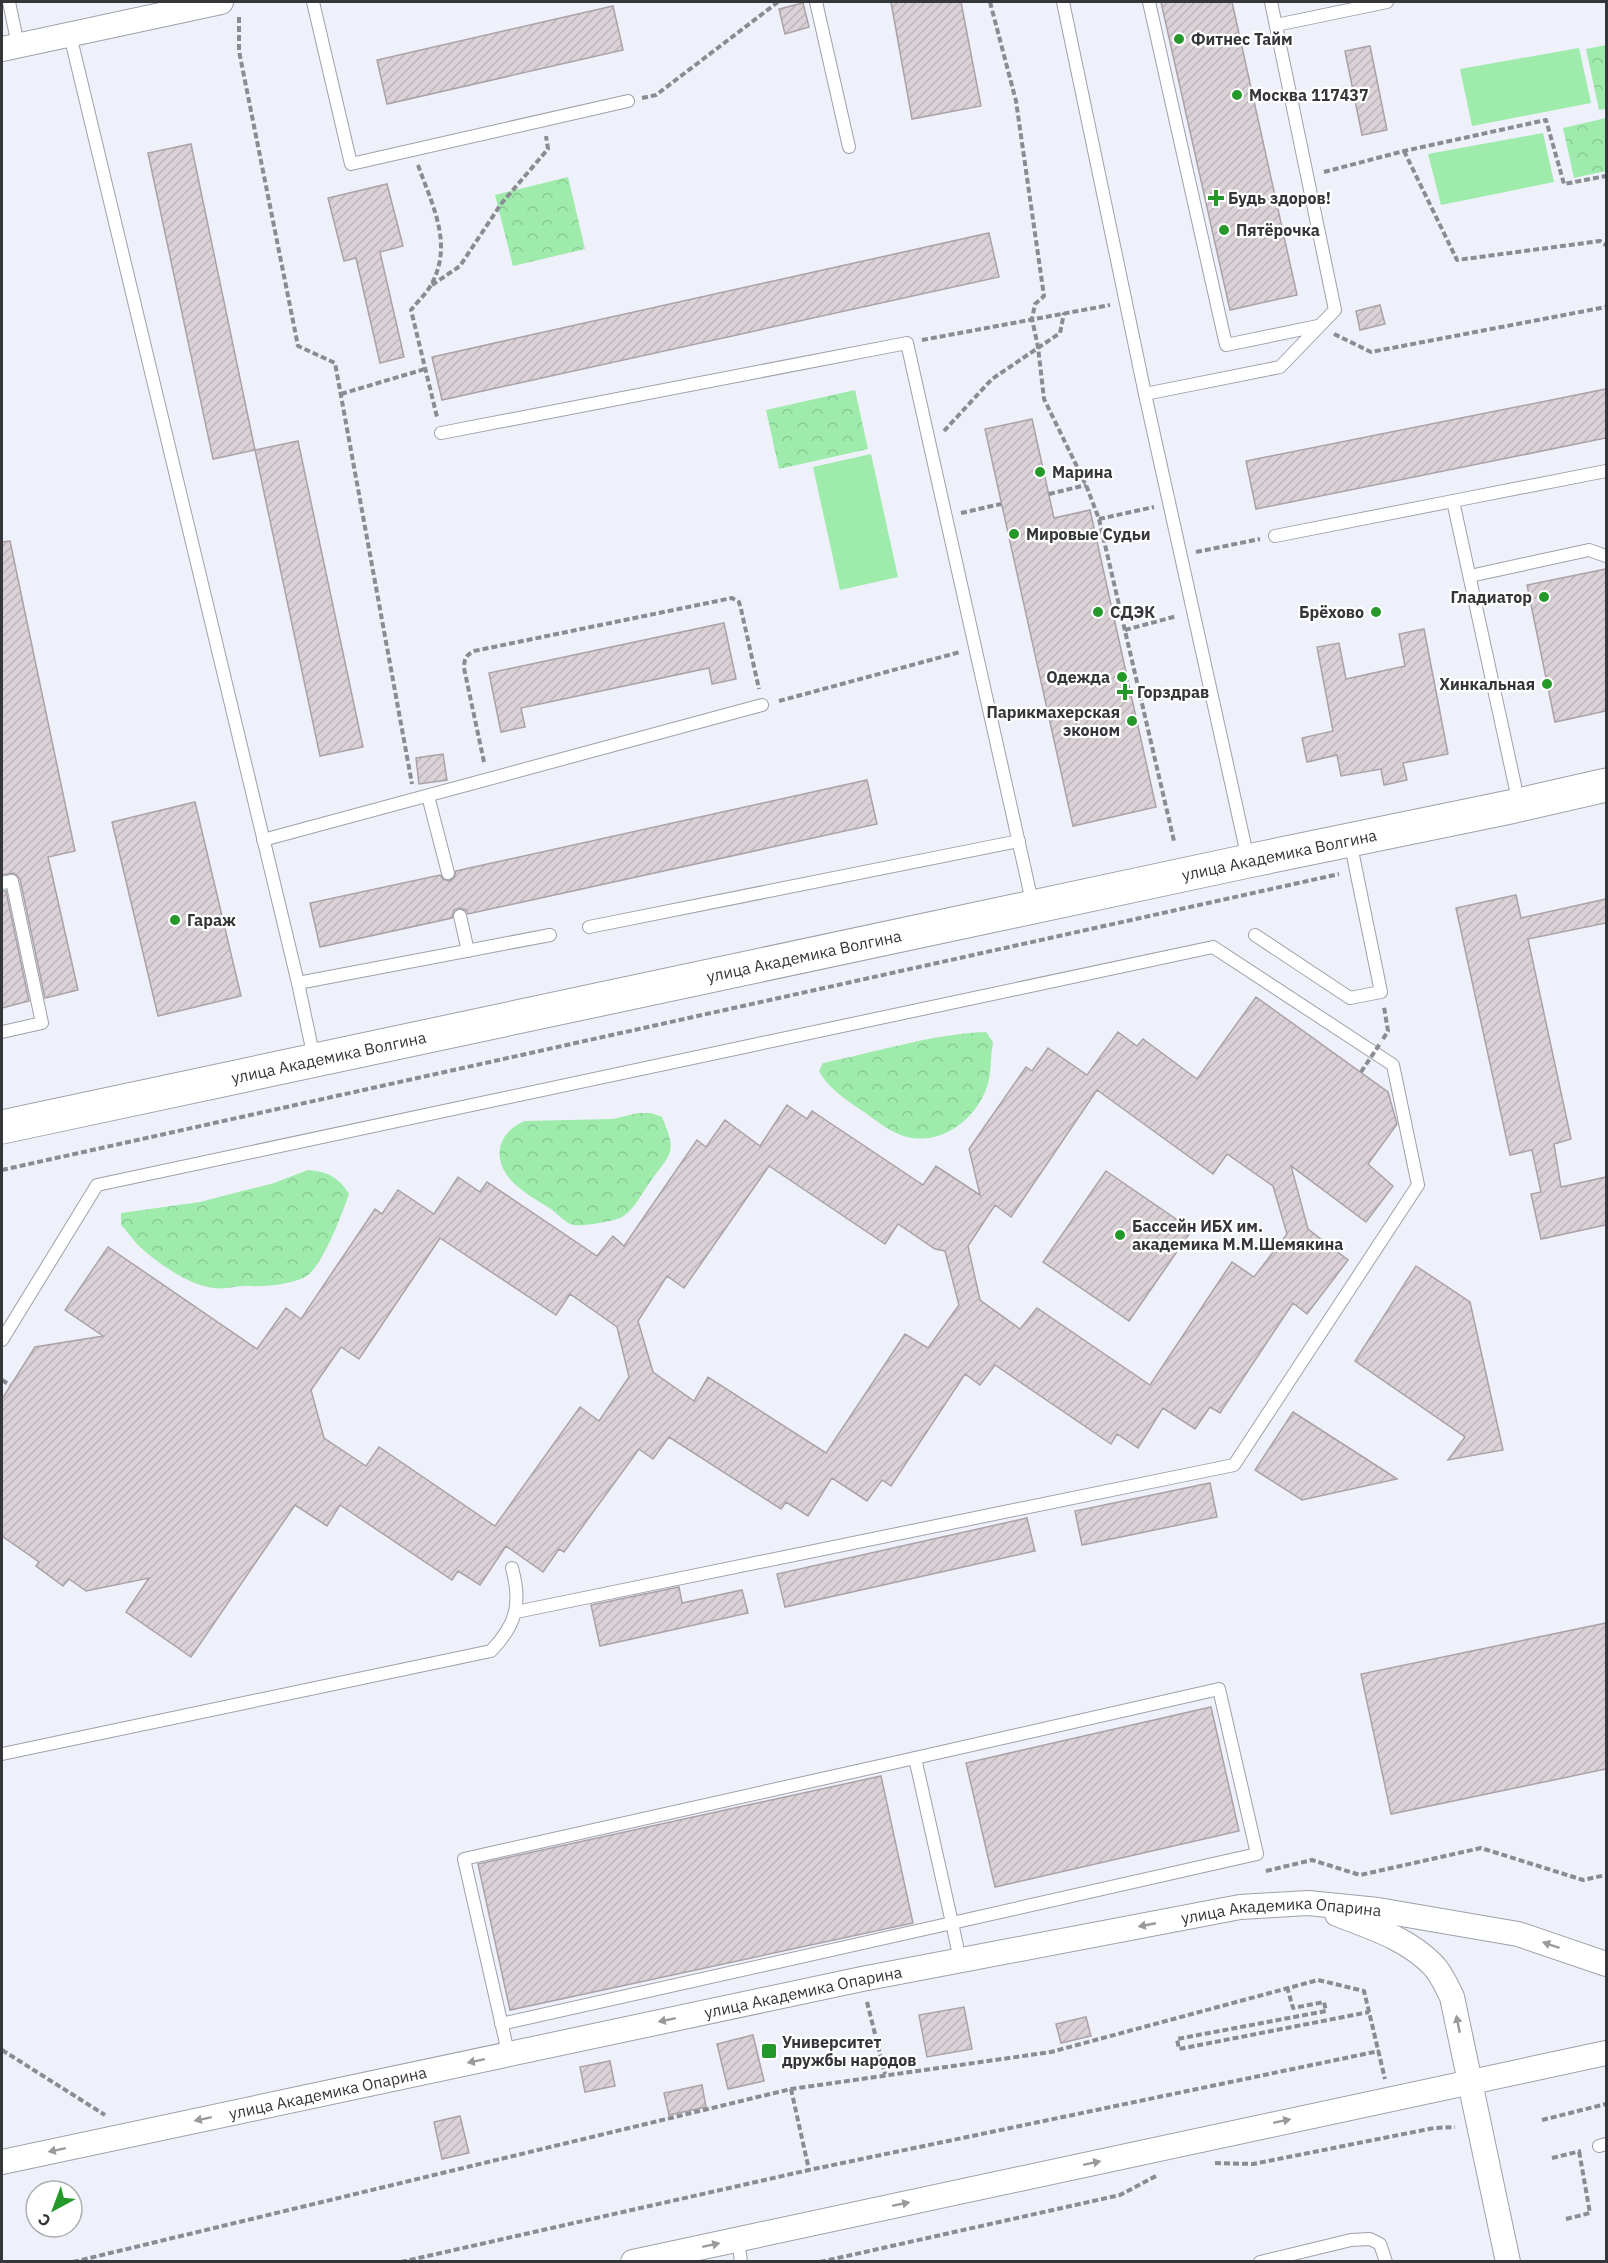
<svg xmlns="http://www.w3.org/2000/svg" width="1608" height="2263" viewBox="0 0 1608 2263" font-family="'IBM Plex Sans',sans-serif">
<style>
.grass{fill:#9eebac}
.forest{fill:url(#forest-crowns)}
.building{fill:url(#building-hatch);stroke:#aba2a8;stroke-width:1.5;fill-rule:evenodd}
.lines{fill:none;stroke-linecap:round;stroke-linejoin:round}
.lane-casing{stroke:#9ea1a9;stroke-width:14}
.street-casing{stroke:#9ea1a9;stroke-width:26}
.secondary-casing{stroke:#9ea1a9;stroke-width:35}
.path{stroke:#8a8c92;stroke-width:4;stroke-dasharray:6 3;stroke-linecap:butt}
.lane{stroke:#fff;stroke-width:12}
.street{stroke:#fff;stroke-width:24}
.secondary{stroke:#fff;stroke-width:33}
.path-bridge{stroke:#8a8c92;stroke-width:4;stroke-dasharray:6 3;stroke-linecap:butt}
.oneway{fill:#9a9a9c}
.poi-dot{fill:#249929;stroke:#fff;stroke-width:2}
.labels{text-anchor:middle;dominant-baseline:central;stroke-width:4.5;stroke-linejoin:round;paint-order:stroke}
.poi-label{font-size:16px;font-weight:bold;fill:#353639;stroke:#fff;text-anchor:start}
.street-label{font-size:16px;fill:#353639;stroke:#fff}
</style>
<defs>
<pattern id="forest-crowns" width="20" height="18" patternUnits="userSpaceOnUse" patternTransform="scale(1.5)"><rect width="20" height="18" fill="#9eebac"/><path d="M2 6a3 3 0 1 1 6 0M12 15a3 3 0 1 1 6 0" fill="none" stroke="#89ca95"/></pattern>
<pattern id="building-hatch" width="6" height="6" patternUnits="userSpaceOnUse" patternTransform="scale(1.5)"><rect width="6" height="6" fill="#dbd2d8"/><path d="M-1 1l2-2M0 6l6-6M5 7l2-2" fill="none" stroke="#bdb5ba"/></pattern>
</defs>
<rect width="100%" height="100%" fill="#eef1fa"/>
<g class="grass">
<polygon points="1579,48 1591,103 1472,126 1460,69"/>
<polygon points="1543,133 1554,182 1441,205 1428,154"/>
<polygon points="871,454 898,577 840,590 813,467"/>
</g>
<g class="forest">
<polygon points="1606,45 1606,109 1599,110 1586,49"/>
<polygon points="1606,118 1606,171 1574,178 1563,128"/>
<polygon points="568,177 585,249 513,266 495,195"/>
<polygon points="855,390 868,449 779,469 766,410"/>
<path d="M 986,1032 L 993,1042 C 990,1058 992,1077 985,1092 C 972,1122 940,1145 907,1137 C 892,1133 879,1123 867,1114 C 850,1102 829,1090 819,1071 L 823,1063 C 878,1052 930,1034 986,1032 Z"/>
<path d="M 638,1113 L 651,1113 L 662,1117 C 677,1153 672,1152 650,1182 C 642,1193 634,1210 622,1217 C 616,1221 579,1227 573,1225 C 564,1222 558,1214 551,1209 C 535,1199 514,1188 505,1172 C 492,1150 504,1129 525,1121 L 613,1119 Z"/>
<path d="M 308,1170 C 327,1171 340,1178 349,1194 C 342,1214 324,1262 308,1275 C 296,1284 265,1287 250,1286 C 238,1285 226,1290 214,1288 C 189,1286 153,1260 136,1243 C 131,1237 127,1231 121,1225 L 121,1213 L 200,1202 L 274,1183 Z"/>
</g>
<g class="building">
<polygon points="891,2 961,2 981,106 912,119"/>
<polygon points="1161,2 1232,2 1297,295 1230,310"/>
<polygon points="803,3 809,27 785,34 779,9"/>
<polygon points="613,6 623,50 387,104 377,60"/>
<polygon points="1370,46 1387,130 1362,135 1345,51"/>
<polygon points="191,144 255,450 213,459 148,153"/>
<polygon points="387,184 403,246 380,252 404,357 380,363 356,258 344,261 328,198"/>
<polygon points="989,233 999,277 442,400 432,357"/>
<polygon points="1380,305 1385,324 1360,330 1356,311"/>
<polygon points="1606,389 1606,438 1256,509 1246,461"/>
<polygon points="1032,419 1054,518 1090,510 1156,807 1073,826 985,429"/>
<polygon points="298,441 363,747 320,756 255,450"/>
<polygon points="10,541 75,851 48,857 78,990 45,998 20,879 14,873 2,875 2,542"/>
<polygon points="1606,569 1606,711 1555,722 1527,585"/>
<polygon points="724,623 736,679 712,684 709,668 521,708 525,727 501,732 489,673"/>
<polygon points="1424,629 1448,754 1403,763 1407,780 1384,785 1381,769 1341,776 1337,755 1307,762 1302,738 1333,731 1317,647 1339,643 1346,679 1405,666 1399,634"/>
<polygon points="443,754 447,780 419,784 416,758"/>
<polygon points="867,780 877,824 468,914 466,910 459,908 454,910 452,918 320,947 310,903 440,875 443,879 449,881 454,878 456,871"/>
<polygon points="195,802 241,996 158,1016 112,822"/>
<polygon points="2,891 6,891 29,1001 2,1008"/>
<polygon points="1516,895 1521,918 1606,899 1606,923 1528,939 1571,1139 1554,1144 1561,1187 1606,1177 1606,1225 1541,1239 1531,1194 1541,1192 1532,1150 1510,1155 1456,908"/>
<path d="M 1256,997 L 1388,1092 L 1397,1124 L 1368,1164 L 1393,1186 L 1366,1222 L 1291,1166 L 1308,1229 L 1348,1260 L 1307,1314 L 1293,1303 L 1220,1413 L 1210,1407 L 1195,1429 L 1163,1408 L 1138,1448 L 1117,1434 L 1111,1444 L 995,1365 L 980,1385 L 965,1374 L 891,1486 L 882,1480 L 867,1501 L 832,1478 L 808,1516 L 786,1502 L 781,1509 L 669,1437 L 653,1459 L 639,1449 L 564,1552 L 559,1549 L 543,1572 L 506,1546 L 480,1585 L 458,1571 L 452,1580 L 340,1505 L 327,1526 L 295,1505 L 191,1657 L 126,1612 L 149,1578 L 86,1591 L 69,1579 L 63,1586 L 36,1566 L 39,1562 L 2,1536 L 2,1399 L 35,1347 L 103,1336 L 65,1310 L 108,1247 L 257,1349 L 286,1308 L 301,1319 L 375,1209 L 382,1214 L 398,1190 L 434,1214 L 458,1177 L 480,1192 L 487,1182 L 597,1256 L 613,1236 L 624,1246 L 697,1140 L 706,1147 L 725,1120 L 760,1146 L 787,1105 L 807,1119 L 812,1111 L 923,1185 L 936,1166 L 980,1195 L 969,1149 L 1026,1067 L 1032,1071 L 1048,1048 L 1087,1075 L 1118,1032 L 1137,1046 L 1143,1039 L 1197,1079 ZM 1097,1090 L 1213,1174 L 1227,1154 L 1273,1186 L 1287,1234 L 1254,1277 L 1232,1262 L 1150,1385 L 1037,1308 L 1020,1329 L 980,1300 L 968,1246 L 995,1205 L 1011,1217 ZM 769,1166 L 885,1244 L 898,1224 L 935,1249 L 945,1251 L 959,1305 L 928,1348 L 905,1334 L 826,1453 L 708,1377 L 694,1401 L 653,1372 L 638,1321 L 667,1276 L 684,1288 ZM 440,1238 L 556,1315 L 570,1294 L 617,1327 L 629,1377 L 599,1421 L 580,1407 L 495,1526 L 379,1447 L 366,1466 L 324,1438 L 311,1390 L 341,1347 L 359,1359 Z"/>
<polygon points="1106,1171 1192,1230 1129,1321 1043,1262"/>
<polygon points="1416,1266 1470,1302 1503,1450 1448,1460 1465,1437 1355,1361"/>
<polygon points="1293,1412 1388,1473 1397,1479 1302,1500 1255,1470"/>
<polygon points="1210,1483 1217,1517 1082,1545 1075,1511"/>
<polygon points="1027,1518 1035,1551 785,1607 777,1574"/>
<polygon points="679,1587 682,1603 742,1590 748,1613 600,1646 591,1605"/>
<polygon points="1606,1623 1606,1769 1391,1814 1361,1674"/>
<polygon points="1211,1707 1239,1831 995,1887 966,1763"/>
<polygon points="881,1776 913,1923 510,2010 478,1864"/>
<polygon points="964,2007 972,2049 927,2057 919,2015"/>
<polygon points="1086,2017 1091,2036 1061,2043 1056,2024"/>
<polygon points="753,2035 764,2081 728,2089 717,2044"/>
<polygon points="610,2061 615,2086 585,2092 580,2067"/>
<polygon points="702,2085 706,2107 669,2115 664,2093"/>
<polygon points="460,2116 469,2153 442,2159 434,2122"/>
</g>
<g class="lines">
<g class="lane-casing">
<g id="lane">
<polyline points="9,2 18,45"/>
<polyline points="313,2 351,164 628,101"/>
<polyline points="816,2 849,147"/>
<polyline points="1063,2 1145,394 1248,859"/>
<polyline points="1149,2 1226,345 1318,326"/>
<polyline points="1276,25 1387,2"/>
<polyline points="70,35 298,983 314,1058"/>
<polyline points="1145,394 1280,367 1335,310 1271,2"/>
<polyline points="441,433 907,343 1033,906"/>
<polyline points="1453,501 1606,471"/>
<polyline points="1275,536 1453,501 1519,804"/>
<polyline points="1470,576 1589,550 1606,556"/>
<polyline points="428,796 448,873"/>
<polyline points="263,840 762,705"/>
<polyline points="2,883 12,881 42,1023 2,1032"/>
<polyline points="460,916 468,951"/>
<polyline points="589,927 1019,841"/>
<polyline points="1255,935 1350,998 1381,992 1350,841"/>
<polyline points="298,983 550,935"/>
<polyline points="2,1340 97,1185 1213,947 1393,1065 1418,1185 1234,1465 516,1612"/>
<path d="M 2,1754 L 491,1651 C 516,1625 522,1604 512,1568"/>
<polyline points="915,1758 1219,1689 1257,1854 952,1923 960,1960"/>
<polyline points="501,2024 952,1923 915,1758 464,1859 505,2039 508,2054"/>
<polyline points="1599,2146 1606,2144"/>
<polyline points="738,2239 741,2262"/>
<polyline points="1260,2262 1351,2240 1370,2239 1380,2244 1386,2262"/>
</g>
</g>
<g class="street-casing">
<g id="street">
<polyline points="2,49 221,2"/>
<path d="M 1337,1914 C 1370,1927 1407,1938 1433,1965 C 1441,1973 1447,1987 1452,1997 L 1508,2262"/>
<path id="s1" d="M 2,2162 L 862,1979 L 1240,1907 L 1308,1903 L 1378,1910 L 1518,1934 L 1606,1964"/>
<polyline points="633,2262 1606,2053"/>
</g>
</g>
<g class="secondary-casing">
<g id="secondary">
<path id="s2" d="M 2,1127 L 1248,861 L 1510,807 L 1606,785"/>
</g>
</g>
<g class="path">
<polyline points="990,2 1016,101 1044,296 1035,304 1032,319 1038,347 1044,399 1086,485 1099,519 1174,841"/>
<polyline points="239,17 239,51 298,346 335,363 412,784"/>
<polyline points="642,98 656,95 778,2"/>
<polyline points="1404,151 1457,260 1600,241 1606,245"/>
<path d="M 418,165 C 432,205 454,244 431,285 C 426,294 417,302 411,310 L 437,417"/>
<polyline points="1324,172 1404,151 1546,120 1564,184 1606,176"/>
<polyline points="432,285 460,266 501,204 548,149 546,136"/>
<polyline points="1334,334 1371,352 1606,307"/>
<polyline points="922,340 1110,305"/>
<polyline points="341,394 425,369"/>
<polyline points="944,431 992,379 1060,333 1064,313"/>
<polyline points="1049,494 1086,485"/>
<polyline points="961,513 1001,504"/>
<polyline points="1099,519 1154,507"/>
<polyline points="1196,552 1260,539"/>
<polyline points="1125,630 1177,616"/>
<polyline points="779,701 960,652"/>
<path d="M 484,762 L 464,668 C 464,659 466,655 474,651 L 732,598 L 739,602 L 741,609 L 759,689"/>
<polyline points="1383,1039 1388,1031 1384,1007"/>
<polyline points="2,1170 1339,874"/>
<polyline points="2,1380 10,1385"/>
<polyline points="1266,1871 1312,1860 1360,1875 1481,1848 1583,1880 1606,1875"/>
<polyline points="1287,1987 1293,2008 1324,2002 1326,2011 1177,2039 1179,2049 1369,2012"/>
<polyline points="867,2002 885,2074"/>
<polyline points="2,2050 105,2115"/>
<polyline points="791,2089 809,2170"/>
<polyline points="1542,2120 1606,2104"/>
<polyline points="1552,2158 1581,2151"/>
<polyline points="1215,2163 1253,2164 1434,2128 1455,2127"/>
<polyline points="1566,2219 1590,2213 1579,2151"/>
<polyline points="73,2262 791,2089 1051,2052 1318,1980 1364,1991 1385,2079"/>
<polyline points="401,2262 809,2170 1379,2051"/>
<polyline points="820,2262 1120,2195 1158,2175"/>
</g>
<use href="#lane" class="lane"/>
<use href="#street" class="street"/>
<use href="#secondary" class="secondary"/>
<polyline class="path-bridge" points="1361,1072 1381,1042"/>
</g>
<defs><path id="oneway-solid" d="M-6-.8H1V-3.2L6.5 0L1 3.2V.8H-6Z" transform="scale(1.5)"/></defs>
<g class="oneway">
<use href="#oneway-solid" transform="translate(1147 1925) rotate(169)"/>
<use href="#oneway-solid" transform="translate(1551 1945) rotate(-161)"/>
<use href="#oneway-solid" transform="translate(667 2020) rotate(168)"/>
<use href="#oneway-solid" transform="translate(1458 2024) rotate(-101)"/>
<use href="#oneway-solid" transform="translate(476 2061) rotate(168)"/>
<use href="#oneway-solid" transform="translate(203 2119) rotate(168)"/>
<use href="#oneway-solid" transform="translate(1282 2121) rotate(-12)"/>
<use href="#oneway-solid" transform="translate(57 2150) rotate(168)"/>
<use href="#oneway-solid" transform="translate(1092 2163) rotate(-12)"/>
<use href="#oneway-solid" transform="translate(901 2204) rotate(-12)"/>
<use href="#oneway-solid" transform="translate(711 2245) rotate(-12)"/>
</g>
<g class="poi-dot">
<circle cx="1179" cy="39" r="6"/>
<circle cx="1237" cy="95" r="6"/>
<path d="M1213 189h6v6h6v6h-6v6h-6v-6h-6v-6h6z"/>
<circle cx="1224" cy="230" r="6"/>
<circle cx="1040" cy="472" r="6"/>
<circle cx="1014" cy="534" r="6"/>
<circle cx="1544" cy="597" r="6"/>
<circle cx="1098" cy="612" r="6"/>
<circle cx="1376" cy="612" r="6"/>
<circle cx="1122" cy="677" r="6"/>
<circle cx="1547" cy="684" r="6"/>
<path d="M1122 683h6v6h6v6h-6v6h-6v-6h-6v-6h6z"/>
<circle cx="1132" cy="721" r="6"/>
<circle cx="175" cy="920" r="6"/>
<circle cx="1120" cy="1235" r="6"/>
<rect x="761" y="2043" width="16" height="16" rx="3"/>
</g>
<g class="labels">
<g class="poi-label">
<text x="1191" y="39">Фитнес Тайм</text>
<text x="1249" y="95">Москва 117437</text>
<text x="1228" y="198">Будь здоров!</text>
<text x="1236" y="230">Пятёрочка</text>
<text x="1052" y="472">Марина</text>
<text x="1026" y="534">Мировые Судьи</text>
<text x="1532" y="597" text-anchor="end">Гладиатор</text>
<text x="1110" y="612">СДЭК</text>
<text x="1364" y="612" text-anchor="end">Брёхово</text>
<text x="1110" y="677" text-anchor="end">Одежда</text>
<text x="1535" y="684" text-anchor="end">Хинкальная</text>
<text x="1137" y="692">Горздрав</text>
<text x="1120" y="712" text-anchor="end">Парикмахерская<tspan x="1120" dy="18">эконом</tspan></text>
<text x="187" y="920">Гараж</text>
<text x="1132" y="1226">Бассейн ИБХ им.<tspan x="1132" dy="18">академика М.М.Шемякина</tspan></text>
<text x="782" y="2042">Университет<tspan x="782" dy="18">дружбы народов</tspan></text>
</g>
<g class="street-label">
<text stroke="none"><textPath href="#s2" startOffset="1306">улица Академика Волгина</textPath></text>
<text stroke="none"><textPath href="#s2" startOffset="820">улица Академика Волгина</textPath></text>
<text stroke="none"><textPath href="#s2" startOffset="334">улица Академика Волгина</textPath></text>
<text stroke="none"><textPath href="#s1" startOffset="1305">улица Академика Опарина</textPath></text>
<text stroke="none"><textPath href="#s1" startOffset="819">улица Академика Опарина</textPath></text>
<text stroke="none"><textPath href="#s1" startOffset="333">улица Академика Опарина</textPath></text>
</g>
</g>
<rect width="1608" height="2263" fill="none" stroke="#353639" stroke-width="6"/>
<g transform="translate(54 2209) rotate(221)"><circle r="28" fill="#ffffff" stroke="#aeafb0" stroke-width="1.5"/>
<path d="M0-4.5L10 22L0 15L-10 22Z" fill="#249929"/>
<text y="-9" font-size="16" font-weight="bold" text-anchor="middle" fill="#353639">С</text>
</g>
</svg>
